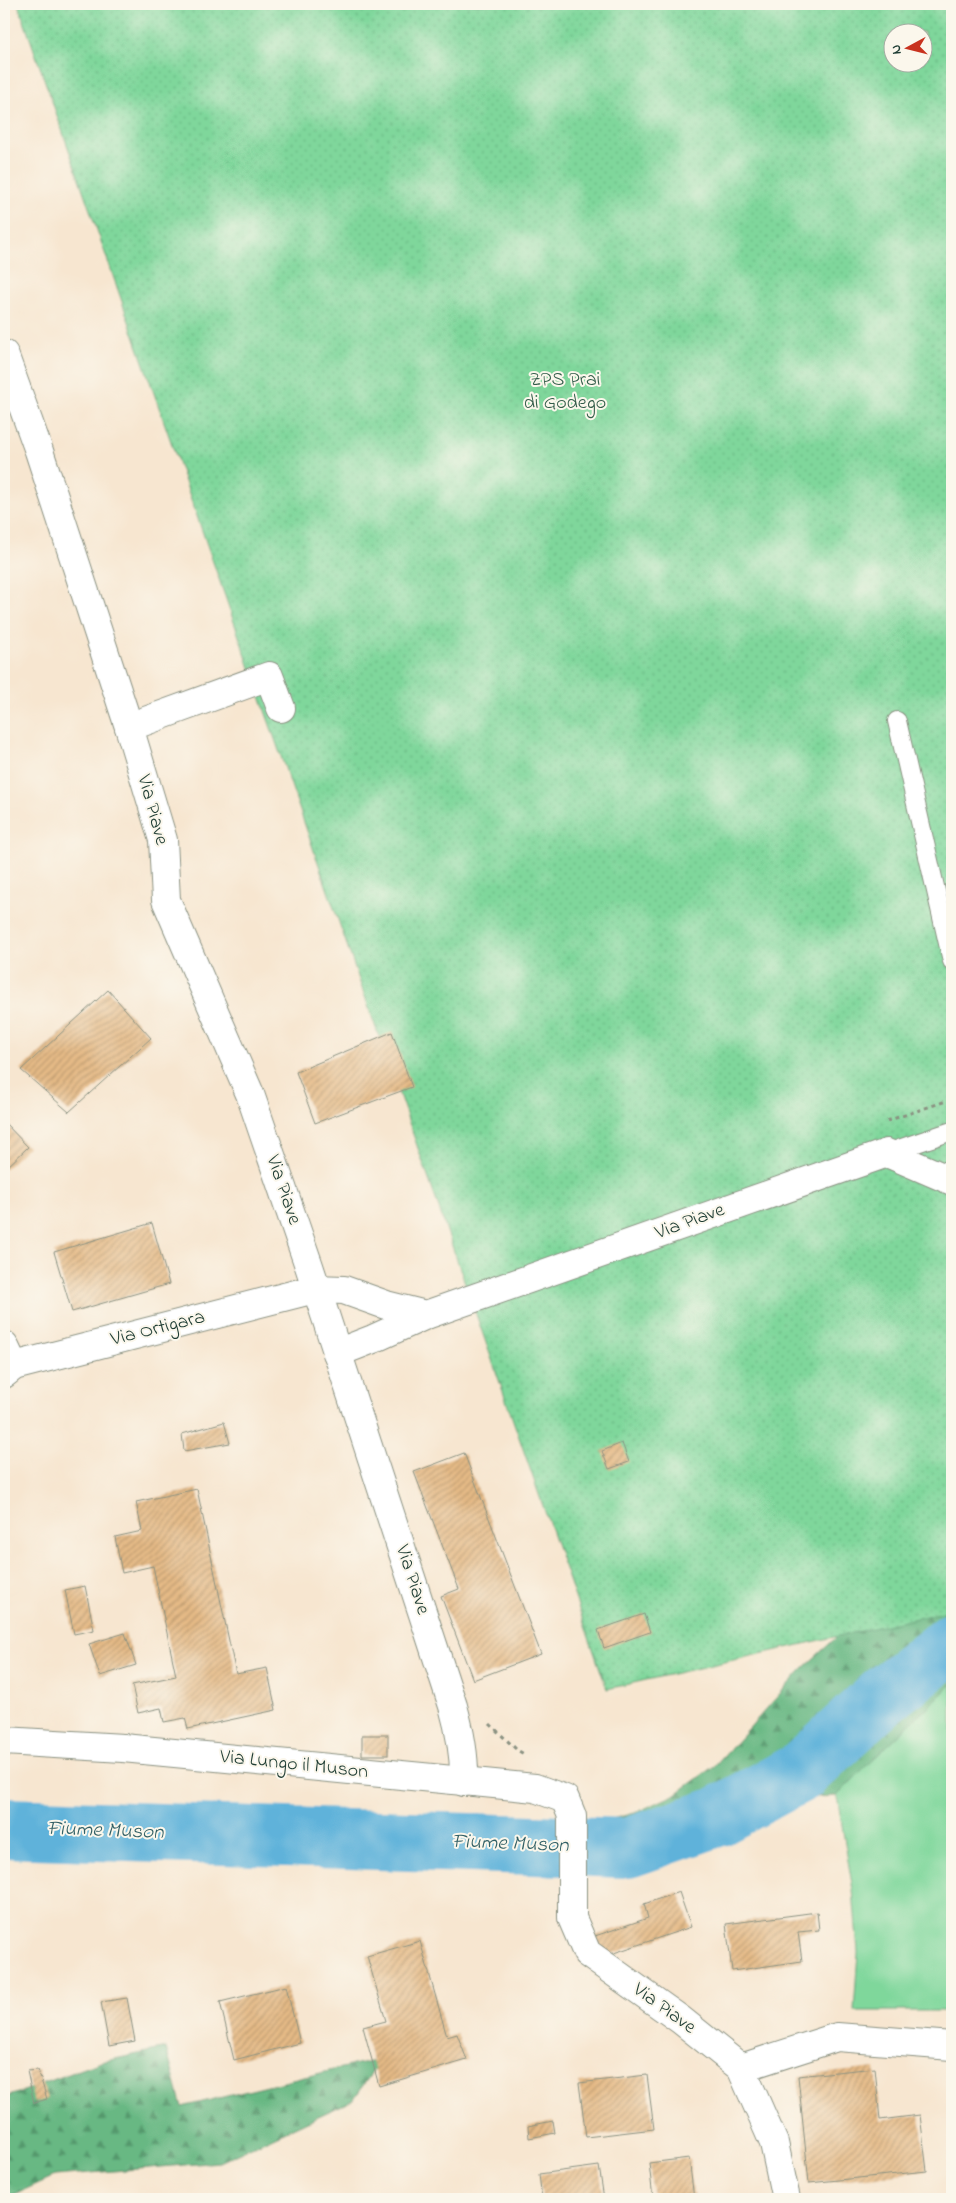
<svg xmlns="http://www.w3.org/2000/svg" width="956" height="2203" viewBox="0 0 956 2203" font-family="'Indie Flower',sans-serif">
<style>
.forest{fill:url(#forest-firs);stroke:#437a5c}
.park{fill:url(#park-dots);stroke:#4f8a68;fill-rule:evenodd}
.garden{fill:#7fd79b;stroke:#4f8a68}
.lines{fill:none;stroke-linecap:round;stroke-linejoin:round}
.river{stroke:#5fb2da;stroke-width:60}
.building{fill:url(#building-hatch)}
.lane-casing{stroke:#8b9282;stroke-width:20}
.street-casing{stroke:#8b9282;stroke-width:30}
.path{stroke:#8b9282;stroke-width:3;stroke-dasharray:4 4;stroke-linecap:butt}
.lane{stroke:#fff;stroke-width:18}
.street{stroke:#fff;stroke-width:28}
.labels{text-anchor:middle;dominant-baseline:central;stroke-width:4;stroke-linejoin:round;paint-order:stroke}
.park-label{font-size:20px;fill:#325c49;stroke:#fbf7ec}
.street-label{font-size:20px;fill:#1f3d34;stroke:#fbf7ec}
.water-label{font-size:21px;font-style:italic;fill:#326066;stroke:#fbf7ec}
</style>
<defs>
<pattern id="forest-firs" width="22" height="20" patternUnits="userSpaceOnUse" patternTransform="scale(1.25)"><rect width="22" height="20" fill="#67b883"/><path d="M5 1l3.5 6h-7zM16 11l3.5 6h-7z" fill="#54976c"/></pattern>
<pattern id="park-dots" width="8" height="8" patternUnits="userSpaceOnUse" patternTransform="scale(1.25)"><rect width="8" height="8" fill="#7fd79b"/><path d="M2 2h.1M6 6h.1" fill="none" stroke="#6db986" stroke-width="1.8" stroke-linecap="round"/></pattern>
<pattern id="building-hatch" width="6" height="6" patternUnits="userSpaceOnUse" patternTransform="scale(1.25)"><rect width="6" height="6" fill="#e5ba86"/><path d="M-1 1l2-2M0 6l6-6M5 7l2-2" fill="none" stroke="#b9986e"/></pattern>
</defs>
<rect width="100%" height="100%" fill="#fbf7ec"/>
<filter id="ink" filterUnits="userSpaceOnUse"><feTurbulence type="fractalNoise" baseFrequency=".02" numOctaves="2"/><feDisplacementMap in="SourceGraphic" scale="10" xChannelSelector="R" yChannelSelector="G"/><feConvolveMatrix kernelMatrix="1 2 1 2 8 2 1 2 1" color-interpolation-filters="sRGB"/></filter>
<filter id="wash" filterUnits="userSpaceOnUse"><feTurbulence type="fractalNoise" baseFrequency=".0096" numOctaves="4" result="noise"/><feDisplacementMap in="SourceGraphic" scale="20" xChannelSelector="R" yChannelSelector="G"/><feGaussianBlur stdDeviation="1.12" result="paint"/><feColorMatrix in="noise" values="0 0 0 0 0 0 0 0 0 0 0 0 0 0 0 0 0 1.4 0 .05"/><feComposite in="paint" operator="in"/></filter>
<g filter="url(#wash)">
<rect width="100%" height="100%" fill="#f7e6d0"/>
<g class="forest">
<polygon points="952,1493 952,1684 866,1766 837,1796 748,1800 700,1836 652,1859 607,1867 609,1832 613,1819 635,1813 676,1794 717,1764 802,1669 851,1624"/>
<polygon points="166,2048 182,2107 382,2058 353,2100 219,2162 55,2176 4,2199 4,2098 101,2062"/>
</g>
<path class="park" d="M 18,4 L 952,4 L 952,1610 L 607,1689 ZM 894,32 L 924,32 L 924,62 L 894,62 Z"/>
<polygon class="garden" points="952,1684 952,2011 854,2011 858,1952 853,1890 837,1796 866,1766"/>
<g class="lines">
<polyline class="river" points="4,1828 628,1848 717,1817 801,1772 884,1695 952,1643"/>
</g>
<g id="blocks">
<g class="building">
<polygon points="108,990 151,1038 69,1112 21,1070"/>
<polygon points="392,1032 412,1087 315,1123 296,1072"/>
<polygon points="4,1122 28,1147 4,1170"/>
<polygon points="152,1223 169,1284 72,1312 54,1252"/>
<polygon points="224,1422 230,1443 184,1451 182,1434"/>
<polygon points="622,1443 629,1462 609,1469 602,1451"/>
<polygon points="464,1453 541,1654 473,1680 441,1596 459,1589 414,1472"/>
<polygon points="197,1489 236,1674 267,1668 276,1710 188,1729 185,1718 164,1722 161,1708 138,1713 132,1685 176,1676 153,1566 122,1573 115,1537 142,1531 136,1502"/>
<polygon points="85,1586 94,1630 74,1634 65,1590"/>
<polygon points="644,1614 650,1632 604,1648 598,1630"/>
<polygon points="125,1633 136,1665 100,1676 89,1644"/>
<rect x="362" y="1735" width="26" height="20"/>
<polygon points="679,1892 691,1927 602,1957 595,1936 648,1918 644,1904"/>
<polygon points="817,1912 819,1930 798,1932 802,1961 732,1971 726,1924"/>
<polygon points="420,1941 447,2037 457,2034 467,2060 379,2086 363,2027 386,2021 367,1956"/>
<polygon points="286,1986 300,2043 234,2060 220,2002"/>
<polygon points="127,1998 135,2041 109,2046 101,2002"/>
<polygon points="875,2068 880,2120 920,2115 927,2171 809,2183 798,2076"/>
<polygon points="38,2070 47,2099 34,2103 27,2071"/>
<polygon points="647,2075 654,2129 586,2137 579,2083"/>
<polygon points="553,2121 555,2133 529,2138 528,2126"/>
<polygon points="689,2158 694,2199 653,2199 649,2163"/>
<polygon points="599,2166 604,2199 542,2199 539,2174"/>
</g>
</g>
</g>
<g filter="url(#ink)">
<use href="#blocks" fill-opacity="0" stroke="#8b9282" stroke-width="1"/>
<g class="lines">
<g class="lane-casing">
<g id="lane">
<polyline points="897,721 952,961"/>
<polyline points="887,1153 952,1131"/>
</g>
</g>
<g class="street-casing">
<g id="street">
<path d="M 4,354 L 39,451 L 129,727 L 163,840 L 166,900 L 250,1094 L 309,1266 L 453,1706 C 460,1731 465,1756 464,1782"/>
<polyline points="129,727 269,676 281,708"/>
<polyline points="4,1345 14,1366"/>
<polyline points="337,1353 373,1339 426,1315 887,1153 952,1181"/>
<polyline points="4,1374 14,1366 315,1289 344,1290 386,1305 426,1315"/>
<polyline points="4,1741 123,1748 535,1788 565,1799 572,1816 572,1918 587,1953 681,2020 741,2068 774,2143 786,2199"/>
<polyline points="741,2068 837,2037 952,2046"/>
</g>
</g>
<g class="path">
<polyline points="887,1121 952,1099"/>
<polyline points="490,1724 517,1750 524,1754"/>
</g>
<use href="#lane" class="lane"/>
<use href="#street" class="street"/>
</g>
</g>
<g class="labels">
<g class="park-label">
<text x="565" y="380">ZPS Prai<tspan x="565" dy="23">di Godego</tspan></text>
</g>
<g class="street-label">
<text transform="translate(152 810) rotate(75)">Via Piave</text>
<text transform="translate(283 1190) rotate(71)">Via Piave</text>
<text transform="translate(690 1222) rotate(-20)">Via Piave</text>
<text transform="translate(158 1329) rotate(-14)">Via Ortigara</text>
<text transform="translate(412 1580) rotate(72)">Via Piave</text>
<text transform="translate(294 1765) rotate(6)">Via Lungo il Muson</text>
<text transform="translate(664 2009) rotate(36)">Via Piave</text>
</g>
<g class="water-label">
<text transform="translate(105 1831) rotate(2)">Fiume Muson</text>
<text transform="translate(510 1844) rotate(2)">Fiume Muson</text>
</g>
</g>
<rect width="956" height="2203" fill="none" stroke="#fbf7ec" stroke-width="20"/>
<g transform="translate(908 48) rotate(263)"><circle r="24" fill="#fbf7ec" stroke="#a3ada2"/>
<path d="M0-4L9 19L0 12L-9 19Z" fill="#c8321e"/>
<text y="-8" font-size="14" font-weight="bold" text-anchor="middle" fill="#1f3d34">N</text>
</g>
</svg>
